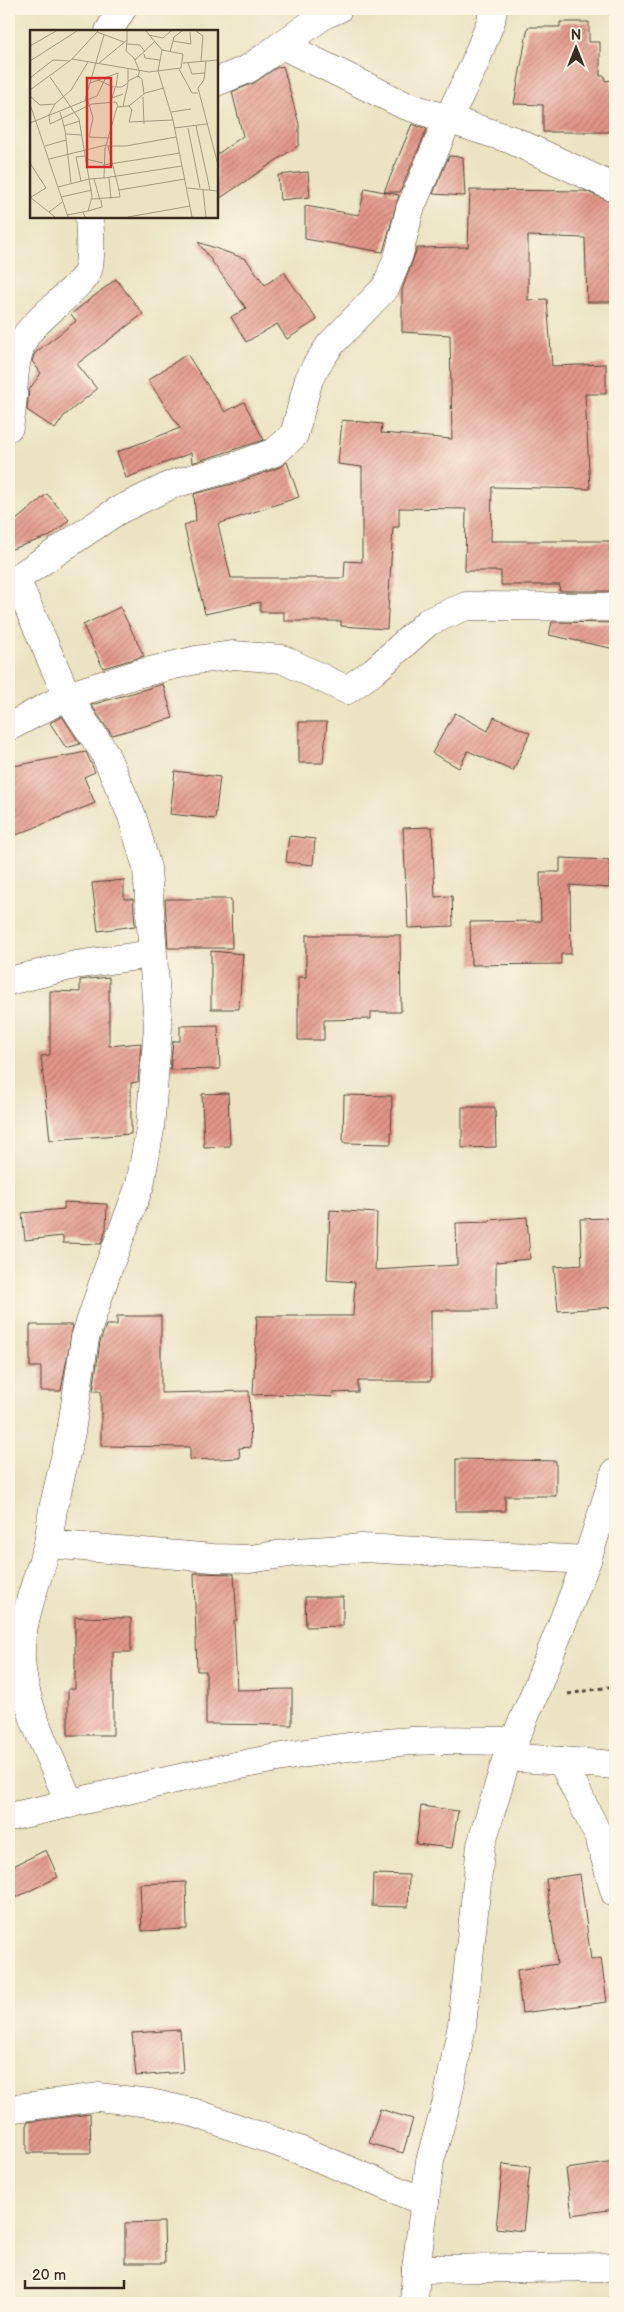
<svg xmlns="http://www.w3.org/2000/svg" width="624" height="2312" viewBox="0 0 624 2312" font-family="'Balsamiq Sans',sans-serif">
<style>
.building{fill:url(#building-hatch)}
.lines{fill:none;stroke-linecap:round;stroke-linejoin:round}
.minor-casing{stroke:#554637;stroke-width:29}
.path{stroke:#554637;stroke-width:3;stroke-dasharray:4 4;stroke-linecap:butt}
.minor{stroke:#fff;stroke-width:28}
.inset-road{fill:none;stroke:#a59980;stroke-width:1}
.view{fill:#d62828;fill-opacity:0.15;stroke:#d62828;stroke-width:2.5}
.inset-edge{fill:none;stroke:#3b2a1e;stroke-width:2.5}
</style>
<defs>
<pattern id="building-hatch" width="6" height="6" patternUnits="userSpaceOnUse" patternTransform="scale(1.25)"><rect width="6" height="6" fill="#e29689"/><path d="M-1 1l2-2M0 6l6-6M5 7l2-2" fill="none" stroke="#b87b6f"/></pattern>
</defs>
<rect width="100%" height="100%" fill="#fcf5e5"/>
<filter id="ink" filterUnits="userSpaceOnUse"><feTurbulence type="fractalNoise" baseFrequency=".02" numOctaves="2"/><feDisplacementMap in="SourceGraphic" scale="10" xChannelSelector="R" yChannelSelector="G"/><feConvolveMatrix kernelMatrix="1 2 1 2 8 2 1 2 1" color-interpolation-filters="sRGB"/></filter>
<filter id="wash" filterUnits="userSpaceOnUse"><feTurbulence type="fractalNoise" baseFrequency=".0096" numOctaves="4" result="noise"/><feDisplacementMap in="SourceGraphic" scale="20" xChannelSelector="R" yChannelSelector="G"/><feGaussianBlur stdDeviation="1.12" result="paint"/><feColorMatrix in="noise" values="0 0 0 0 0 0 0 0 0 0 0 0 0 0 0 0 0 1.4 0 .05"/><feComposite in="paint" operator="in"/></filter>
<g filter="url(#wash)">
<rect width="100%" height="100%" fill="#ebe3c2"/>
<g id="blocks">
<g class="building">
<polygon points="560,22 589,22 589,42 600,42 600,76 605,76 605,81 612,80 615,132 543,132 543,105 514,104 528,27 560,27"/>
<polygon points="283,66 299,124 299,145 216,201 216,155 243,136 232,92 254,83 276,68"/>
<polygon points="412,124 427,129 400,192 384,192"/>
<polygon points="449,156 463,157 465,196 433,194"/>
<polygon points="308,172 310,197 280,200 278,175"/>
<polygon points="365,188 399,195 383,252 305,239 305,206 359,215"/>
<polygon points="470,190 585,191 615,203 615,302 587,302 585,238 528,236 528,300 547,299 552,366 606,364 606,394 585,394 590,489 492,487 491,541 615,541 615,591 559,591 560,585 501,585 501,571 465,571 466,509 399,508 399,527 393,527 387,629 341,626 341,621 284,621 284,612 260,612 260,602 205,614 184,525 196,521 194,494 236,483 280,467 287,462 299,497 218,524 231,578 344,578 345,561 362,562 362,467 338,464 342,420 382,424 381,433 452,439 450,335 402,332 402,290 417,248 468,247"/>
<polygon points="198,242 246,259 265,285 284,272 317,320 287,339 277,324 246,342 231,317 246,308"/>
<polygon points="116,279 143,314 77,364 97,389 64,416 55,429 27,410 29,390 41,373 32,361 35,353 76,321 71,314"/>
<polygon points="187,354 225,412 244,402 264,440 192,463 191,453 126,478 117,452 180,428 148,380"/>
<polygon points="47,494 69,520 50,536 9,550 9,526"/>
<polygon points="120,607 144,656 103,668 83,625"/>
<polygon points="552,622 615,623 615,649 549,635"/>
<polygon points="163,684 173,718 112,735 91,705"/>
<polygon points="455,713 488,731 494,717 530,733 513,771 468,751 459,768 432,753"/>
<polygon points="62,716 80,744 66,748 50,723"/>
<polygon points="299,722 327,722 323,763 299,763"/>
<polygon points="86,752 95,772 84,777 95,803 9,838 9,767"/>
<polygon points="175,771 220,777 215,819 170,814"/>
<polygon points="432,827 435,897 452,896 453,926 408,928 403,828"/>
<polygon points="289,836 315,839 313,865 286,862"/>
<polygon points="560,858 610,860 609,888 570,885 571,954 561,954 561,964 471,965 470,922 541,921 540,872 560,872"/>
<polygon points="124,880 124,899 133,899 135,926 98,931 92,883"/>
<polygon points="165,899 231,899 232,948 168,948"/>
<polygon points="306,935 400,935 401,1012 371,1012 371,1019 324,1020 324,1040 298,1040 298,977 306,977"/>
<polygon points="211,951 243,954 239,1009 211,1009"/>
<polygon points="109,977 109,1046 141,1043 138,1082 131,1083 131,1134 50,1140 41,1056 50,1055 50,991 80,992 80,980"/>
<polygon points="218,1025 220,1069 170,1070 173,1041 180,1041 180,1026"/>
<polygon points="228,1093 230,1146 204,1147 202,1094"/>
<polygon points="344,1095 392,1096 391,1144 343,1143"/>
<polygon points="462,1107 495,1107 496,1147 462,1148"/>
<polygon points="64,1202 107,1204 106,1229 101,1244 63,1243 63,1236 25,1240 22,1213 64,1209"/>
<polygon points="330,1210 377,1213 375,1270 457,1265 456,1223 490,1222 490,1220 527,1217 530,1259 496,1262 496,1310 431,1310 431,1381 358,1381 358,1392 332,1393 333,1397 276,1394 253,1395 257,1316 353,1316 355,1282 327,1280"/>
<polygon points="609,1218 610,1263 615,1263 615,1307 558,1311 554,1267 582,1265 580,1219"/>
<polygon points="117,1316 161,1316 161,1393 249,1391 251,1447 239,1448 240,1458 190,1460 190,1447 101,1446 101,1391 93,1391 100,1342 106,1325 117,1325"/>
<polygon points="30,1325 73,1325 61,1391 41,1391 41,1367 30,1367"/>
<polygon points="456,1459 556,1461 556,1496 505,1496 505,1511 456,1511"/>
<polygon points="194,1573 234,1574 237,1620 234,1620 237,1690 292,1689 292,1725 206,1724 206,1671 197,1671"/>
<polygon points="305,1597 343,1597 343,1626 306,1627"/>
<polygon points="75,1617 131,1618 131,1652 113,1652 113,1735 68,1735 68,1689 75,1689"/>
<polygon points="421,1806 458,1811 452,1848 416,1844"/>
<polygon points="46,1850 58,1877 9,1901 9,1868"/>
<polygon points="373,1874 409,1875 408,1907 372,1906"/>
<polygon points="580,1874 591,1960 601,1958 607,2002 522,2013 517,1970 557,1964 546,1879"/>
<polygon points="186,1882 187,1929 142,1931 140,1884"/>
<polygon points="180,2030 183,2072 136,2076 132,2033"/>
<polygon points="380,2109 413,2119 403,2153 369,2143"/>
<polygon points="90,2114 91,2153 27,2153 27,2122"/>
<polygon points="615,2162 615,2209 572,2215 566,2169"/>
<polygon points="503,2164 530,2167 523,2231 496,2228"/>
<polygon points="164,2222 165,2263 125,2263 125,2223"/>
</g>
</g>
</g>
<g filter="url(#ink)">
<use href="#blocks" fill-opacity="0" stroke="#554637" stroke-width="1"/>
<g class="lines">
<g class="minor-casing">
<g id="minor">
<polyline points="109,31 122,9"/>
<polyline points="282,45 404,105 512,140 615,188"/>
<polyline points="216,82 248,69 324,15 338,9"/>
<path d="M 9,427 C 16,398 10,363 25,337 C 35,320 84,284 88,270 C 92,253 90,233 89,216"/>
<polyline points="9,577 16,579 67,696 104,752 132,816 147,868 158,1027 150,1129 140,1185 106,1274 85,1338 71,1432 53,1509 48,1544 213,1558 250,1559 296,1552 362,1548 587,1560"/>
<polyline points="16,579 117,511 173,484 231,468 275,452 294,435 309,379 316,366 330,345 386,287 399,254 410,209 448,119 474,65 491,21 493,9"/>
<polyline points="9,727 67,696 137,674 196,660 234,655 282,659 347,690 374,671 428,622 466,606 615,607"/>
<polyline points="9,981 75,965 152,954"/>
<path d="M 48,1544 C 38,1578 19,1624 21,1659 C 23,1707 52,1760 70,1804"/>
<polyline points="507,1757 615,1765"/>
<polyline points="562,1761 599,1837 615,1893"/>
<path d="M 9,1817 C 141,1789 277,1749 412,1741 C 446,1739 481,1741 515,1741"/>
<polyline points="9,2109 98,2097 150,2103 195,2113 307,2153 425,2202"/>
<polyline points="416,2269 615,2267"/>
<polyline points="414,2303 416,2269 430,2161 447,2101 462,2025 481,1845 507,1757 532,1700 587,1560 615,1473"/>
</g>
</g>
<polyline class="path" points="568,1694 615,1686"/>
<use href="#minor" class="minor"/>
</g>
</g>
<g transform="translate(30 30)">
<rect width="188" height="188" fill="#ebe3c2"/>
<path class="inset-road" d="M 166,1 L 173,6 L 171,32M 67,2 L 94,12M 119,5 L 133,8 L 141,1M 97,10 L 96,21 L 104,28 L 109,40M 143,11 L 161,14 L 160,2M 96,14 L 110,15 L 115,22M 0,16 L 26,1M 132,20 L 128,41 L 143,90 L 162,187M 140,22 L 144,7 L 152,1M 114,24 L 115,28 L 130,30M 42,29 L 119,42 L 151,38 L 153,24 L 132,20 L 116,1M 105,30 L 124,12M 0,31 L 47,1M 176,31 L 174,50 L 168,58 L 188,135M 153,33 L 188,30M 158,33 L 162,44 L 175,43M 68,34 L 97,10 L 97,1M 149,39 L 162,63 L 168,63M 108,46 L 112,49 L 114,64M 20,47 L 49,89 L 59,149 L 74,148 L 75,119 L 87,77 L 99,76 L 115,63 L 134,58M 0,48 L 23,30 L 40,31M 68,50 L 83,57 L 92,57 L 98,53 L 98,38M 98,51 L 108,46 L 110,40M 60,53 L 88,43 L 86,57M 85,58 L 82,68 L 93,64M 0,60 L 41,30 L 68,1M 0,66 L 10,75 L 25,74 L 41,60 L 58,32M 113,67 L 114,94M 55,70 L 74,5M 58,71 L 63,88 L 59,107 L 79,108M 0,74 L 38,187M 25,74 L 19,85 L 20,94 L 62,74 L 86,72 L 88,76M 93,76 L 98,54M 99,76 L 102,80 L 99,92 L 143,90M 30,82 L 35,100 L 41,153M 141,82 L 161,79M 0,93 L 67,66 L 76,47M 34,96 L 50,91M 166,96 L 180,160M 144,98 L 177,94M 158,98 L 170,158M 36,104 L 52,105M 15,116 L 36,110M 77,116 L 96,116 L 146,107M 78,116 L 89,160 L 155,149M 19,129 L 76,115M 56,129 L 73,133M 0,133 L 16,158 L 1,167M 73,135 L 150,123M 74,148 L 152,136M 79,148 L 81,169M 64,149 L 70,170M 51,151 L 46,127 L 55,126M 28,157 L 59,149 L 62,167 L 58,181 L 53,182 L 55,187M 157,158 L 188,161M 173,160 L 176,187M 0,167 L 25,187M 31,167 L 62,160M 62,169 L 90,167 L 89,160M 58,181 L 72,177 L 71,170M 19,182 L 32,172M 37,185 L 53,182M 98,187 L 160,176"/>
<path class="view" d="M 57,48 L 81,48 L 81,137 L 57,137 Z"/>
<rect width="188" height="188" class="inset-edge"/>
</g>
<rect width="624" height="2312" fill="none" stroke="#fcf5e5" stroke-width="30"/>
<g transform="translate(576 48)" stroke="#fcf5e5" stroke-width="4" paint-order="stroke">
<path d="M0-4L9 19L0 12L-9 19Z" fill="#3b2a1e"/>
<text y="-8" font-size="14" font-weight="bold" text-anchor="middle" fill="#3b2a1e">N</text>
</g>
<path d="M25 2280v8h99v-8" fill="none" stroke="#3b2a1e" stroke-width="2.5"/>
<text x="32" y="2280" font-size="15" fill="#3b2a1e" stroke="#fcf5e5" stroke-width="4" paint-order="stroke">20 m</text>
</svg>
